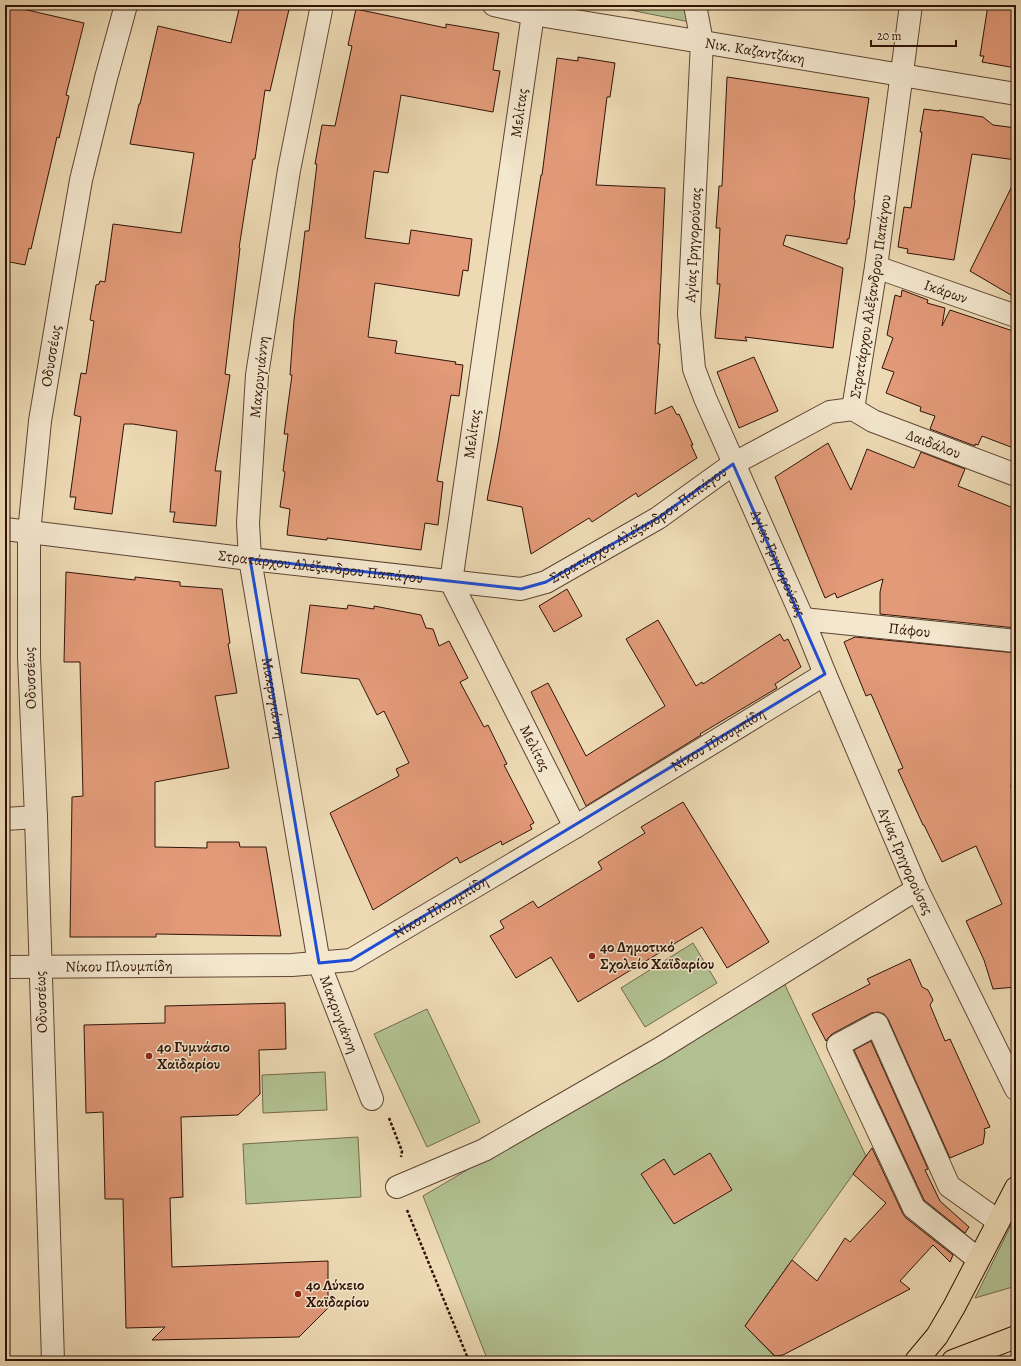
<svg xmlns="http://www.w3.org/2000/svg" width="1021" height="1366" viewBox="0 0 1021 1366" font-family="Alegreya,serif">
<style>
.green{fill:#b2c192;stroke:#716a4d}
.building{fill:#e29a79;stroke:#301308}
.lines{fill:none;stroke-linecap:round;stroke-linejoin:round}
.minor-casing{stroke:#5f4533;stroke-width:24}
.highway-casing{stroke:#301308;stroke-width:24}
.path{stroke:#301308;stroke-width:2.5;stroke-dasharray:3 2;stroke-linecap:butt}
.minor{stroke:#f3e7ce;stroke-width:22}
.highway{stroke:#eddab4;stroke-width:22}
.marked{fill:none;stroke:#1d4ed8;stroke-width:3;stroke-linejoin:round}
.poi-dot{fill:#8f2418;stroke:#f3e7ce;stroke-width:1.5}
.labels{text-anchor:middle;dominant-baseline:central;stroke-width:3;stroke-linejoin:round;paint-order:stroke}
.street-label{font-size:15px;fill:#301308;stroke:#f3e7ce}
.poi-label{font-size:15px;font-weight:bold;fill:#301308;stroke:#f3e7ce;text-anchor:start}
</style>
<rect width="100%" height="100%" fill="#eddab4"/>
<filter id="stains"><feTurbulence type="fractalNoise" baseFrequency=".005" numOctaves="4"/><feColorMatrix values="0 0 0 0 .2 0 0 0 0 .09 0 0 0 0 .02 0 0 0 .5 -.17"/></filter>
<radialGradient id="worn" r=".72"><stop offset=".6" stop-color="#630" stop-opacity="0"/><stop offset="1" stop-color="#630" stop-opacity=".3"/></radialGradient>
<g class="green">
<polygon points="605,5 685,5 690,22"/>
<polygon points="693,943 717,983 645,1027 621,988"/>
<polygon points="784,983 866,1156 745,1326 779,1361 488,1361 423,1196"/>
<polygon points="427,1009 480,1122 427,1147 374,1034"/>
<polygon points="325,1072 327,1110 263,1113 262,1075"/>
<polygon points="358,1137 361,1197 246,1204 243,1144"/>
<polygon points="1016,1215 1016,1286 975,1298"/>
</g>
<g class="building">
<polygon points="5,5 84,23 66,95 69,96 59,138 57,137 31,249 29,248 25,265 5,261"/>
<polygon points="240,5 290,5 270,91 265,90 255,159 253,159 239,248 240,248 225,374 230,375 215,471 221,471 216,526 173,522 175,512 170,512 177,431 133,424 124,424 112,514 74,509 76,497 70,497 81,417 74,415 81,373 86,374 94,321 90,320 96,285 99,284 100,281 105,282 113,224 181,233 194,153 130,144 139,104 140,104 158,26 231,43"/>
<polygon points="988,5 1016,5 1016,68 982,62 984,56 980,56"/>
<polygon points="356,9 446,28 446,24 499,33 493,70 500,71 493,112 401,95 388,173 374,171 365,238 409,244 411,230 472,239 468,271 463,270 459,296 375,283 368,337 397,341 395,353 456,362 455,364 463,365 459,396 451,395 437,481 443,482 438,525 425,523 421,550 327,538 327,540 287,535 290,509 280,507 285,472 283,471 288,434 284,434 292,375 290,375 294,320 305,231 309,231 317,164 315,164 322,125 335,126 352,46 348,45"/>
<polygon points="578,57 615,63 610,97 607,97 596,185 665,188 658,344 660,344 655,414 672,406 677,415 679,414 693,445 691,445 697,458 638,497 636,493 592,522 589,518 531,554 522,507 487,500 498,443 541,175 542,175 557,58 578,61"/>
<polygon points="727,77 869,98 854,199 855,200 849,239 847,239 847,244 786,235 783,245 843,268 833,348 745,337 747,341 715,338 720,284 717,284 720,228 716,228 719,186 722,186"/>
<polygon points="924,109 939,111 939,110 983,117 993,125 1016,128 1016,160 972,154 954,260 907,253 908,249 898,247 904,207 911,208 922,132 920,132"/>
<polygon points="1016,178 1016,298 970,271"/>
<polygon points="902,290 928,300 927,303 945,308 942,326 950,310 1016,332 1016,449 982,436 978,445 975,444 975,446 930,429 935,416 920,411 921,407 886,393 894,372 882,368 893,338 887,335 895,295 901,297"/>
<polygon points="754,357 778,411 739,428 717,372"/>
<polygon points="828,443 851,490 867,449 914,468 921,452 965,469 958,486 1016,509 1016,628 880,614 880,592 883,579 837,598 835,593 825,598 775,477"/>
<polygon points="66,572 135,580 135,577 180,582 180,586 222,589 230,643 228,644 237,693 215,696 229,768 155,782 155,847 207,848 207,842 239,842 240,847 266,847 281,936 156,934 156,937 70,937 72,797 83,796 80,662 64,662"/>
<polygon points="567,589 582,616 554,632 539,606"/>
<polygon points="310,605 347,609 348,605 374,609 374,606 421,615 426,628 433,629 439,646 449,641 468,678 460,682 484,727 488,725 507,764 504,765 534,823 530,825 532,829 502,845 501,841 460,863 457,857 373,910 330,813 399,776 396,769 409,763 384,711 377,715 359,679 301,673"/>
<polygon points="658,620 696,686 702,682 703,684 780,634 784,641 788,639 801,667 775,684 777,688 700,734 701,735 586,806 531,692 548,683 586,756 665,706 626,639"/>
<polygon points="855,637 1016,653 1016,730 1011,788 1016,786 1016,987 993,989 984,960 966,921 1002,904 976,846 942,862 924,825 923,825 898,770 903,768 871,694 866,696 844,642"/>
<polygon points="683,802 769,942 727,968 702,927 578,1002 551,957 516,978 490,936 504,928 500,921 533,901 538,908 602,869 598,862 645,833 641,827"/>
<polygon points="910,959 922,987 928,990 933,1000 930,1005 945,1041 950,1039 990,1127 984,1129 985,1132 983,1144 950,1158 888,1019 884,1014 878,1012 871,1013 832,1034 828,1038 826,1041 812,1014 870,984 867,979"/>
<polygon points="285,1003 286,1049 259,1050 260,1094 238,1115 181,1117 183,1197 170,1198 172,1267 328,1261 328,1308 299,1337 152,1340 165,1327 126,1328 123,1199 105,1199 103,1112 86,1113 84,1025 165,1023 165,1006"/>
<polygon points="871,1041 928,1169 925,1170 940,1201 969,1227 965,1233 924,1200 854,1050"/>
<polygon points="872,1148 903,1214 906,1218 953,1255 950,1262 933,1245 900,1281 910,1289 783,1355 775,1356 745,1326 792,1260 817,1281 845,1238 850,1242 886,1203 853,1174"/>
<polygon points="710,1153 732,1190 674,1224 641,1174 664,1159 674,1175"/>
</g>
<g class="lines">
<g class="minor-casing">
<g id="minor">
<path id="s1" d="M 322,5 L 289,170 L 257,375 L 248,523 L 250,559 L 319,963 L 372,1099"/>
<path id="s2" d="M 494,5 L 533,14 L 1016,94"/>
<path id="s3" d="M 695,5 L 702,42 L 689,314 L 694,369 L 705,398 L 803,619 L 825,674 L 917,889 L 1016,1089"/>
<path id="s4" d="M 533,14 L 451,582 L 575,827"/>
<path id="s5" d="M 876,267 L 1016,316"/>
<path id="s6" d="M 853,409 L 876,267 L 911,5"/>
<path id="s7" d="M 853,409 L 873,421 L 1016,475"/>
<path id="s8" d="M 5,529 L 250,559 L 521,589 L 546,582 L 658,518 L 733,464 L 830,412 L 853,409"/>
<path id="s9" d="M 803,619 L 1016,641"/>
<polyline points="5,819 36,817"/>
<path id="s10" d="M 5,967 L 292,965 L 351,960 L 575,827 L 825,674"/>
<polyline points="397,1187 484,1150 661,1048 917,889"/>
<polyline points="978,1259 914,1208 838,1045 877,1024 949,1186 998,1221"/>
<path id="s11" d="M 53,1361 L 36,817 L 29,657 L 29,533 L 40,421 L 62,290 L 81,180 L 106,78 L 126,5"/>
</g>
</g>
<g class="highway-casing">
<g id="highway">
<polyline points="916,1361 937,1336 954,1307 1016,1188"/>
<polyline points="953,1361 1016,1337"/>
</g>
</g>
<g class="path">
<polyline points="389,1118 402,1151 401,1157"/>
<polyline points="407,1210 469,1361"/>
</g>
<use href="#minor" class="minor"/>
<use href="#highway" class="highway"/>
</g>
<path class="marked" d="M 733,464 L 825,674 L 351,960 L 319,963 L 250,559 L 521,589 L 546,582 L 658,518 Z"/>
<g class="poi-dot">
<circle cx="592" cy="956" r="4"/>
<circle cx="149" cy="1056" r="4"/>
<circle cx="298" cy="1294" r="4"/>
</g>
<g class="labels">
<g class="street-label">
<text stroke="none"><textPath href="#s2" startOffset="265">Νικ. Καζαντζάκη</textPath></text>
<text transform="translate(519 113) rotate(-82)">Μελίτας</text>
<text transform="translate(693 245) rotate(-87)">Αγίας Γρηγορούσας</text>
<text stroke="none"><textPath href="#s5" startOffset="74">Ικάρων</textPath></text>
<text stroke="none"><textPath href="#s6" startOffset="114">Στρατάρχου Αλέξανδρου Παπάγου</textPath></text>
<text stroke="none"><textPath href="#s11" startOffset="1007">Οδυσσέως</textPath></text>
<text transform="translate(259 377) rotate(-84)">Μακρυγιάννη</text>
<text transform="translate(472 434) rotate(-82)">Μελίτας</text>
<text stroke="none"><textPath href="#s7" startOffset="88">Δαιδάλου</textPath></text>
<text stroke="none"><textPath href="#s8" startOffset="654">Στρατάρχου Αλέξανδρου Παπάγου</textPath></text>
<text stroke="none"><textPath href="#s3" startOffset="577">Αγίας Γρηγορούσας</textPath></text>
<text stroke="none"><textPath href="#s8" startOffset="318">Στρατάρχου Αλέξανδρου Παπάγου</textPath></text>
<text stroke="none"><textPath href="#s9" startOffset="107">Πάφου</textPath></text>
<text transform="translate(30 678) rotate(-92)">Οδυσσέως</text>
<text stroke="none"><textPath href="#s1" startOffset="701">Μακρυγιάννη</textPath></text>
<text stroke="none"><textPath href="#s10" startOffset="774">Νίκου Πλουμπίδη</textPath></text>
<text stroke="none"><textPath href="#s4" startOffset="760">Μελίτας</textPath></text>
<text stroke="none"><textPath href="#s3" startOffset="901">Αγίας Γρηγορούσας</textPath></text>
<text stroke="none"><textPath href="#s10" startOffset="450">Νίκου Πλουμπίδη</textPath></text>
<text stroke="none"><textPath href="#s10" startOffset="114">Νίκου Πλουμπίδη</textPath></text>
<text transform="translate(41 1002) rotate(-92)">Οδυσσέως</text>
<text stroke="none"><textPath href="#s1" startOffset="1025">Μακρυγιάννη</textPath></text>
</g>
<g class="poi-label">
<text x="600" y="947">4ο Δημοτικό<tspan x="600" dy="17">Σχολείο Χαϊδαρίου</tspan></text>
<text x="157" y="1047">4ο Γυμνάσιο<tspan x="157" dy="17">Χαϊδαρίου</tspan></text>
<text x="306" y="1285">4ο Λύκειο<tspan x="306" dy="17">Χαϊδαρίου</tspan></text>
</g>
</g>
<rect width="1021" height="1366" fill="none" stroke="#eddab4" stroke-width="20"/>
<rect x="6" y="6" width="1009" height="1354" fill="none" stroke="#301308" stroke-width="2"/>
<rect x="10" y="10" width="1001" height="1346" fill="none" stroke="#301308"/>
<path d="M871 40v6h85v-6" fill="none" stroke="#301308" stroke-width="2"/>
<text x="877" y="40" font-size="12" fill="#301308" stroke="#f3e7ce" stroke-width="3" paint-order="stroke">20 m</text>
<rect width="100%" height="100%" filter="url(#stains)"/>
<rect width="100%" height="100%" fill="url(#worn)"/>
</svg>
